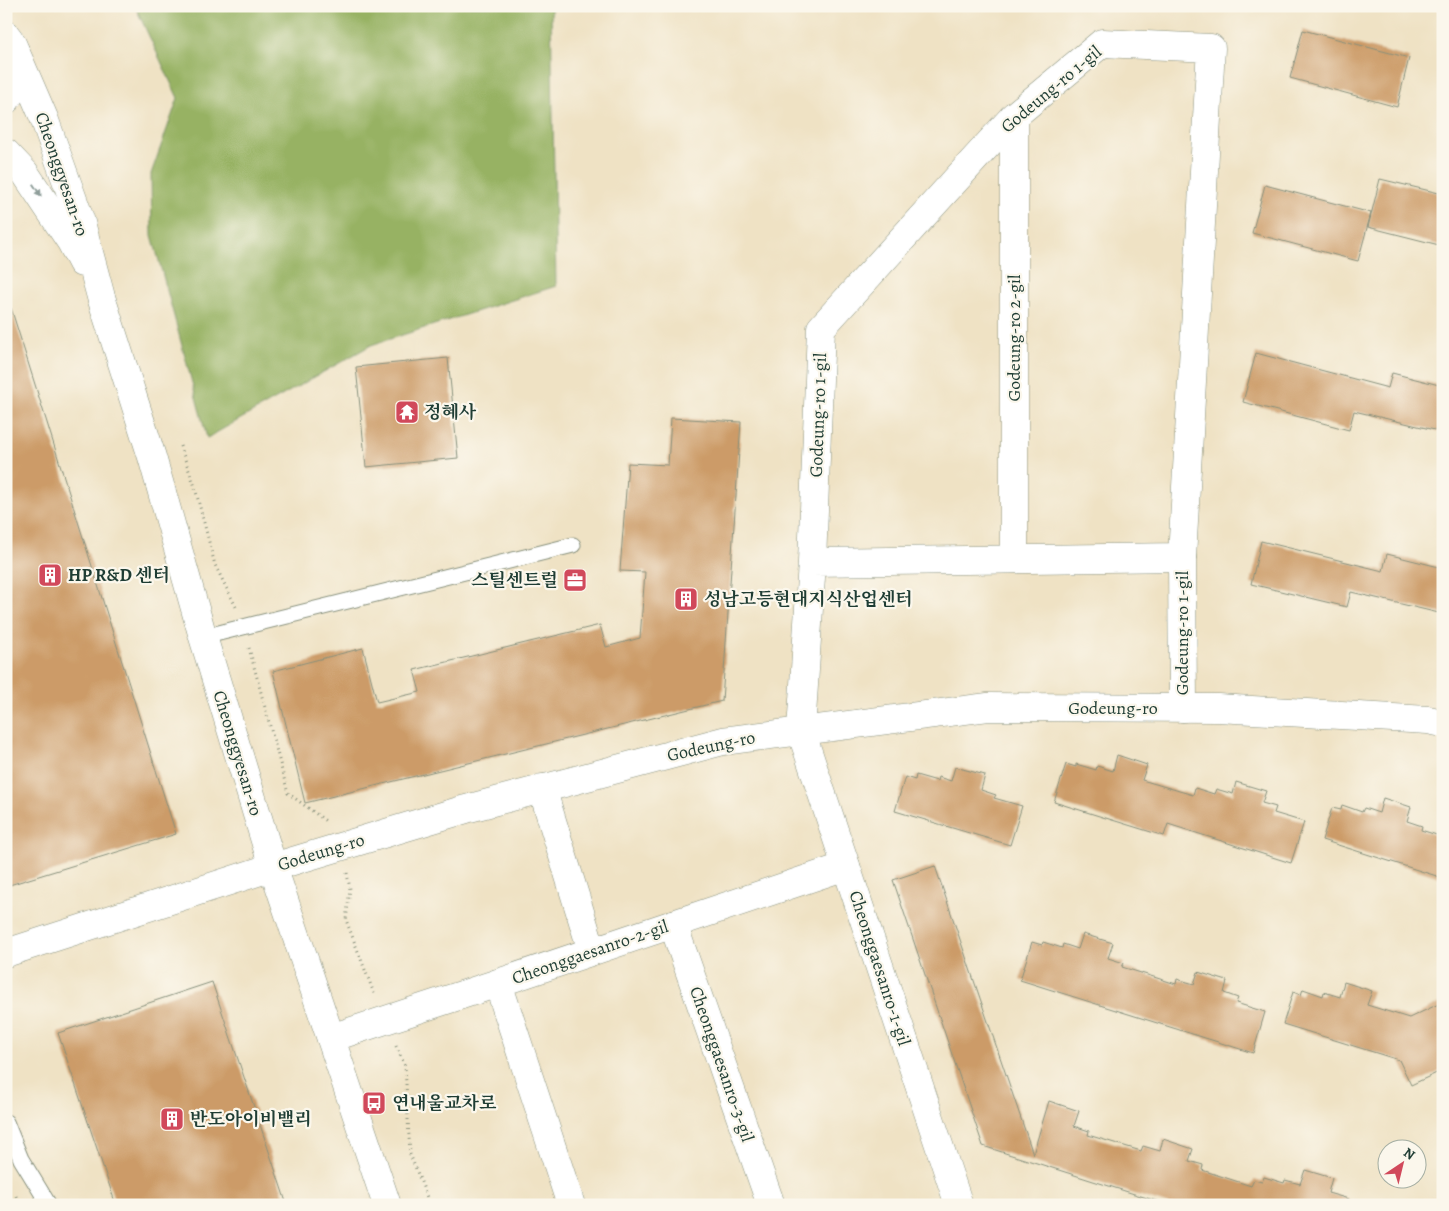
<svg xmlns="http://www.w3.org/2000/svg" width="1449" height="1211" viewBox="0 0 1449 1211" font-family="Alegreya,'Noto Serif KR',serif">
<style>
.forest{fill:#97b263;stroke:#5b784c}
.building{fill:#cc9b67}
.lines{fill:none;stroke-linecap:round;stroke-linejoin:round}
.service-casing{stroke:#87907c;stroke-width:17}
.minor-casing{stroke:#87907c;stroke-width:29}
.tertiary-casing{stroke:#87907c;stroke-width:29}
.secondary-casing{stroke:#87907c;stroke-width:29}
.path{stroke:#87907c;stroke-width:3;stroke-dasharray:1 4;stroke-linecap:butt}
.service{stroke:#fff;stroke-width:15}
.minor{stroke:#fff;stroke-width:28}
.tertiary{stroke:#fff;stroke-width:28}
.secondary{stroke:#fff;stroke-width:28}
.oneway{fill:#8f9e9a}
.labels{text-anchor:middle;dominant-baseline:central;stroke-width:4.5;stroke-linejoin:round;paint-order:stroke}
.street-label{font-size:18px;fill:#1f3d34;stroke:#fbf7ec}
.poi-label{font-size:18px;font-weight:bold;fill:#1f3d34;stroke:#fbf7ec;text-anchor:start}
</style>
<rect width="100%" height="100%" fill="#fbf7ec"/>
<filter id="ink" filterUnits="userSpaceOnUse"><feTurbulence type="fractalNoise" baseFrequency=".02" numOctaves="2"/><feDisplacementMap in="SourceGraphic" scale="10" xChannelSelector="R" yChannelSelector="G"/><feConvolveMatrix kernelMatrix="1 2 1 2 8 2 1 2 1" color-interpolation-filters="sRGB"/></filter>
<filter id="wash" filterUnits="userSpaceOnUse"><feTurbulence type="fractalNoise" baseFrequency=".0096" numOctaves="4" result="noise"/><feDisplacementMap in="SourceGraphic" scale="20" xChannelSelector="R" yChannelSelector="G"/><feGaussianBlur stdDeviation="1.12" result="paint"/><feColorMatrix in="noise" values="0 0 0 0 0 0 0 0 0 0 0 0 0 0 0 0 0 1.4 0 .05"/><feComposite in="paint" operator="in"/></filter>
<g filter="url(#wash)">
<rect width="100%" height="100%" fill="#efe2c4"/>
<polygon class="forest" points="135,6 551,6 556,286 371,345 207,438 152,235 151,174 178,98"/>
<g id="blocks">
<g class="building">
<polygon points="1303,30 1409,58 1397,107 1290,78"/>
<polygon points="1380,179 1443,194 1443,246 1368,227"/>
<polygon points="1265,185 1371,213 1358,261 1252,233"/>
<polygon points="11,308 176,834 6,886 6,309"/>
<polygon points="1256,353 1388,388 1392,373 1443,386 1443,432 1354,411 1349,430 1243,402"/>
<polygon points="448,358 458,458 366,467 356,367"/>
<polygon points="671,418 741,422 722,701 305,803 273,671 363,648 377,702 420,692 414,670 600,625 606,647 640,638 645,572 620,571 628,463 668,465"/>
<polygon points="1261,541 1383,571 1387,554 1443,568 1443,614 1351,592 1347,607 1251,584"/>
<polygon points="1117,755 1147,765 1142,780 1193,795 1195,788 1214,794 1216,789 1233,794 1236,782 1266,791 1262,803 1276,807 1274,813 1304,822 1291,863 1168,824 1164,836 1054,802 1066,764 1076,767 1076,764 1096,770 1097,766 1113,771"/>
<polygon points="955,767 985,775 981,790 996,795 994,798 1022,806 1010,845 895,811 905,777 915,780 916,775 937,781 938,777 951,781"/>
<polygon points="1383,798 1411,807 1407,821 1422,826 1421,830 1443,837 1443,878 1322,840 1332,808 1341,810 1342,805 1362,812 1364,808 1379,813"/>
<polygon points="935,866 1033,1154 1049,1101 1079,1111 1074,1126 1089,1131 1088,1135 1141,1151 1143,1146 1160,1151 1163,1139 1193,1149 1189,1161 1203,1165 1202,1170 1251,1186 1254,1180 1262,1182 1264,1177 1284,1183 1285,1180 1300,1184 1305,1170 1332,1178 1328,1193 1349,1199 1348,1205 1169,1205 983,1146 893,880"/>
<polygon points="1083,934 1113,943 1108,958 1124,963 1122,967 1176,984 1177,979 1194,984 1198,972 1227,981 1224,993 1238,998 1236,1003 1265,1012 1253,1053 1020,980 1032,942 1042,945 1043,942 1062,948 1063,944 1078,949"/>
<polygon points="212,982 287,1205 116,1205 58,1033"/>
<polygon points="1344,982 1372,991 1367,1005 1409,1018 1443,1002 1443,1070 1411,1085 1399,1060 1283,1024 1293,992 1301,995 1303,989 1323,996 1324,992 1340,997"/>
</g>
</g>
</g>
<g filter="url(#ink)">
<use href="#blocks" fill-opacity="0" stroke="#87907c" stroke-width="1"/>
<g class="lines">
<g class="service-casing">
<g id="service">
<polyline points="203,637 573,545"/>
<polyline points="6,1122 21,1159 49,1205"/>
</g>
</g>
<g class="minor-casing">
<g id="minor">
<polyline points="1182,557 1183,708"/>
<polyline points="1014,559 1014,116"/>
<polyline points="812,562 821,328 1014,116 1102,43 1211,48 1182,557 812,562 801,731 959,1205"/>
<polyline points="542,788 592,951"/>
<polyline points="673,924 771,1205"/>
<polyline points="331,1038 498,983"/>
<polyline points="571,1205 498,983 846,866"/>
</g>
</g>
<g class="tertiary-casing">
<polyline id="tertiary" points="6,953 273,867 466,809 723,741 988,707 1218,708 1428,720 1443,723"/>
</g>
<g class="secondary-casing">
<g id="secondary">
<path d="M 6,35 C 22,54 21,81 6,100"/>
<polyline points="16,53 44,118 80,219 101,297 152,457 203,637 273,867 387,1205"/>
<polyline points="6,153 25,173 71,242 82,263"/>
</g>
</g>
<g class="path">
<polyline points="180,446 194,484 215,565 236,607"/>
<polyline points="249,648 288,793 327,822"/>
<polyline points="347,873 350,889 346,920 375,996"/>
<polyline points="396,1046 405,1066 410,1154 430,1205"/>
<polyline points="16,1196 20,1205"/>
</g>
<use href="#service" class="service"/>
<use href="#minor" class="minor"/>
<use href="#tertiary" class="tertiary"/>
<use href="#secondary" class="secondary"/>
</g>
<defs><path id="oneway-solid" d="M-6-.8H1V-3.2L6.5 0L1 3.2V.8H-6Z" transform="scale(1.25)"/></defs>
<use class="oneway" href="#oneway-solid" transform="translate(37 190) rotate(56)"/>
</g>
<defs>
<g id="temple-square" transform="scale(1.25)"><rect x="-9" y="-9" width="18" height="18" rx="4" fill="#d1495b" stroke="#fbf7ec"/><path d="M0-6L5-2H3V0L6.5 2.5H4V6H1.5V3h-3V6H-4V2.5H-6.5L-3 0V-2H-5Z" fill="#fff"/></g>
<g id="building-square" transform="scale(1.25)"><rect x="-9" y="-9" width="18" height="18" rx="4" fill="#d1495b" stroke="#fbf7ec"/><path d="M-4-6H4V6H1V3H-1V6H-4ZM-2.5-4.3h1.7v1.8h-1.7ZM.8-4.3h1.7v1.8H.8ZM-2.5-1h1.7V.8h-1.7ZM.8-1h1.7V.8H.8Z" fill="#fff"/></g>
<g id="office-square" transform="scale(1.25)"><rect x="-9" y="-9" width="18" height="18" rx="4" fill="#d1495b" stroke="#fbf7ec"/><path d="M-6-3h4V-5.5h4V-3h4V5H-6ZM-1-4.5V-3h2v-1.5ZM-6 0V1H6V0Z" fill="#fff"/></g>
<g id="bus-square" transform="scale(1.25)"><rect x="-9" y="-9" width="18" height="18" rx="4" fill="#d1495b" stroke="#fbf7ec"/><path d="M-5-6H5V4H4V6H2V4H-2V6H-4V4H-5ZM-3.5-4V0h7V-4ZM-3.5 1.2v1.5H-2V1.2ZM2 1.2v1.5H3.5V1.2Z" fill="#fff"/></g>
</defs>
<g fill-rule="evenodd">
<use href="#temple-square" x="407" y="412"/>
<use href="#building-square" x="50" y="575"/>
<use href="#office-square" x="575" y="580"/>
<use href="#building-square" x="686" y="599"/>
<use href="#bus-square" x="374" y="1103"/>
<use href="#building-square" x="172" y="1119"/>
</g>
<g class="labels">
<g class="street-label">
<text transform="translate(1051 89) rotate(-40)">Godeung-ro 1-gil</text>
<text transform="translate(62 174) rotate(71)">Cheonggyesan-ro</text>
<text transform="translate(1014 338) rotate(-90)">Godeung-ro 2-gil</text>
<text transform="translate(818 415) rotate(-88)">Godeung-ro 1-gil</text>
<text transform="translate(1182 633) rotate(-90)">Godeung-ro 1-gil</text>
<text x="1113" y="708">Godeung-ro</text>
<text transform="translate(711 746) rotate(-12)">Godeung-ro</text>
<text transform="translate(238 753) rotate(73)">Cheonggyesan-ro</text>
<text transform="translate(321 852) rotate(-17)">Godeung-ro</text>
<text transform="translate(590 952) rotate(-19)">Cheonggaesanro-2-gil</text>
<text transform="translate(880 968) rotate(72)">Cheonggaesanro-1-gil</text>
<text transform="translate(722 1064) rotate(71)">Cheonggaesanro-3-gil</text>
</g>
<g class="poi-label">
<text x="424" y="412">정혜사</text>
<text x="68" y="575">HP R&amp;D 센터</text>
<text x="558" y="580" text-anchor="end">스틸센트럴</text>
<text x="704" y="599">성남고등현대지식산업센터</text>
<text x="392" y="1103">연내울교차로</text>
<text x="190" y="1119">반도아이비밸리</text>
</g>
</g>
<rect width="1449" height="1211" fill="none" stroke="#fbf7ec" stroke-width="25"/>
<g transform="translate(1402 1164) rotate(35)"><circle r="24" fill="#fbf7ec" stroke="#a3ada2"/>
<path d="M0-4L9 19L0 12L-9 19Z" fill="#d1495b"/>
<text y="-8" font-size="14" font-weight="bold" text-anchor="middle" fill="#1f3d34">N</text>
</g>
</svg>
